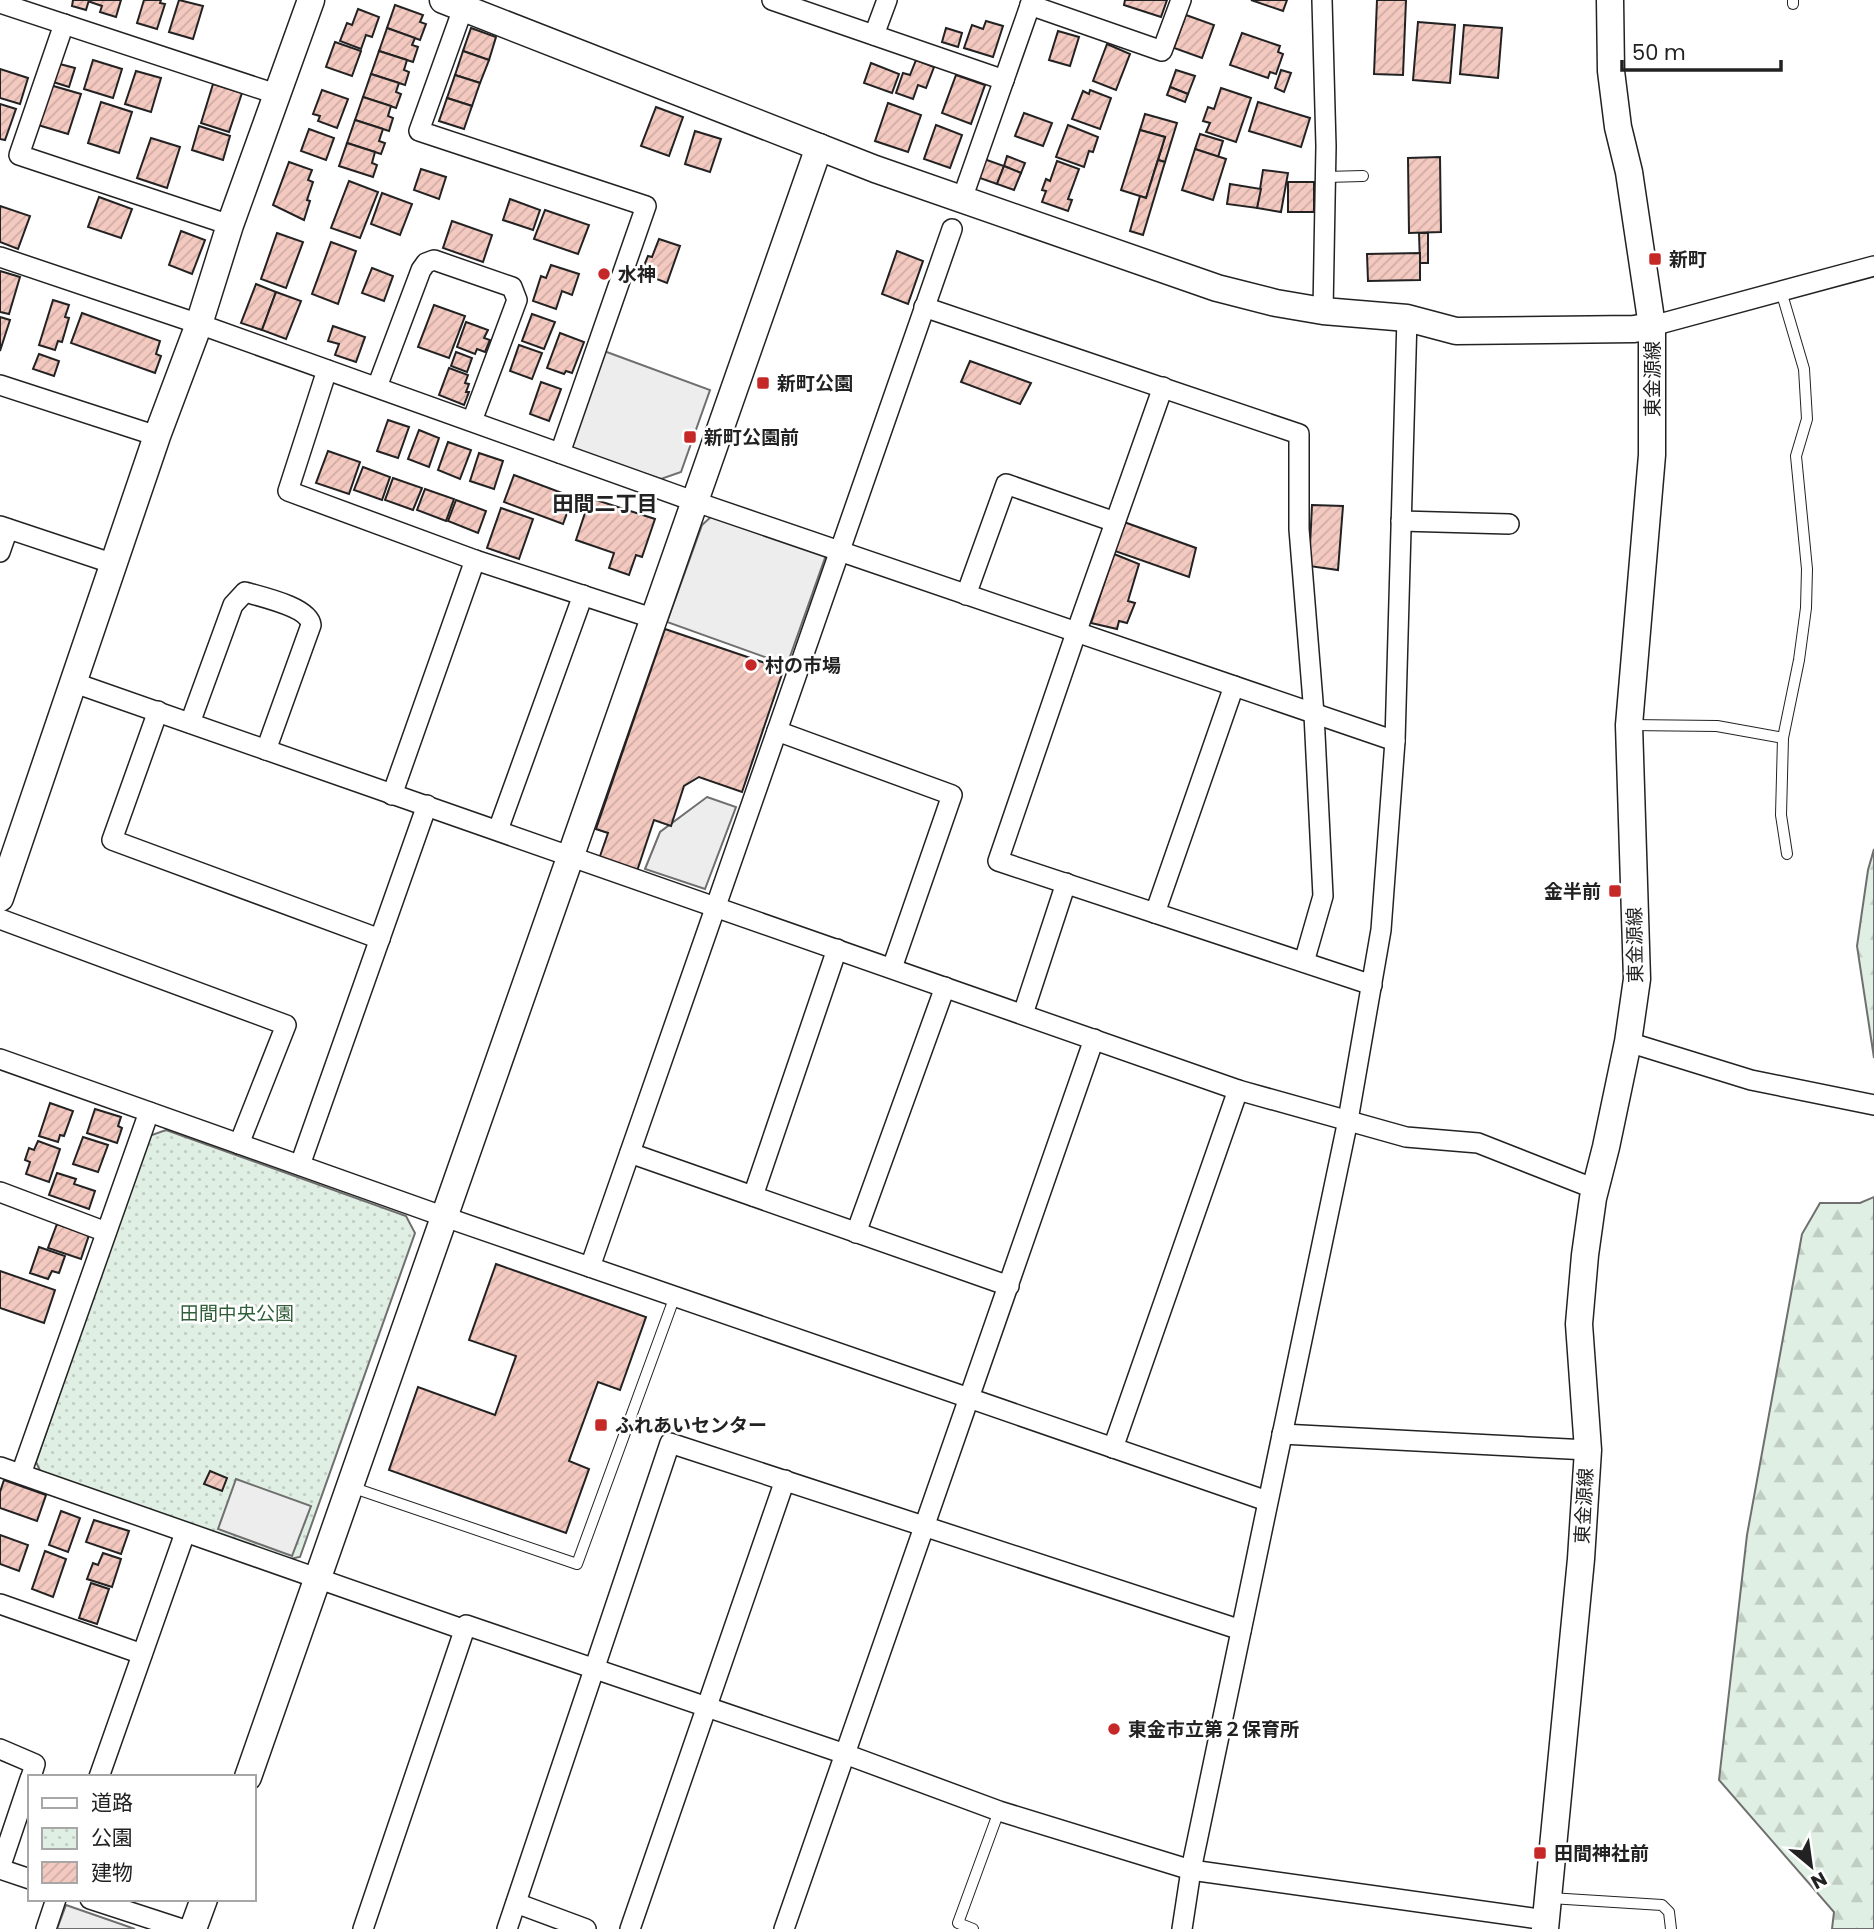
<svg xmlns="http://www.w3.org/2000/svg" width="1874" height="1929" viewBox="0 0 1874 1929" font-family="Poppins,'Noto Sans JP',sans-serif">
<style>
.forest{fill:url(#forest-firs);stroke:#6f6f6f;stroke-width:2}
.park{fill:url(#park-dots);stroke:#6f6f6f;stroke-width:2}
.parking{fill:#ededed;stroke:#6f6f6f;stroke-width:2}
.building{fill:url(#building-hatch);stroke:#222;stroke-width:2}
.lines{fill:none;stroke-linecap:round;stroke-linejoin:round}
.lane-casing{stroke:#222;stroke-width:12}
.street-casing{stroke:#222;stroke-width:22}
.secondary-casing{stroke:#222;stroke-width:29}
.lane{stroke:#fff;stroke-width:10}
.street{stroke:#fff;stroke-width:19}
.secondary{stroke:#fff;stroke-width:26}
.poi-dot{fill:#c62828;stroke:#fff;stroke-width:2.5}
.labels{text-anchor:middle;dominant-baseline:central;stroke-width:5;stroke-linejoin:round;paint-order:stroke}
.poi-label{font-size:19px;font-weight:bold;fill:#222;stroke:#fff;text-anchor:start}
.street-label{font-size:19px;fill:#222;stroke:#fff}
.park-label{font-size:19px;fill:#2f5e38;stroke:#fff}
.neighbourhood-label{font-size:21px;font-weight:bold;fill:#222;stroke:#fff}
</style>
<defs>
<pattern id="forest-firs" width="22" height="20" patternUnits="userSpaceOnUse" patternTransform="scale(1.75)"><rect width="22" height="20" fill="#e0efe3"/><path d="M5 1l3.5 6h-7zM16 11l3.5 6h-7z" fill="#c0cdc2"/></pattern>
<pattern id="park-dots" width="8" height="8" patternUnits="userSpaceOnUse" patternTransform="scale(1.75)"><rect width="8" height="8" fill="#e0efe3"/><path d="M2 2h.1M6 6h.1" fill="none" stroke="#c0cdc2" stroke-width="1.8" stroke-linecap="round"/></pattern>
<pattern id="building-hatch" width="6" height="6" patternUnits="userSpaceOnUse" patternTransform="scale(1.75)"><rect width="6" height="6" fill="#f3c9c0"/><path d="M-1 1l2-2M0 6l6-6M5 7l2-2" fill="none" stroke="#d0aca5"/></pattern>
</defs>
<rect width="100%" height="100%" fill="#fff"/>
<g class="forest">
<polygon points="1874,849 1874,1058 1857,946 1868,870"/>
<polygon points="1874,1197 1874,1929 1832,1929 1834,1912 1719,1780 1747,1535 1802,1234 1820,1203 1860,1203"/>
</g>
<polygon class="park" points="166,1130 406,1216 415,1233 300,1557 290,1559 42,1475 36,1462 149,1136"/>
<g class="parking">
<polygon points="604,351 710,390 681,472 661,479 568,448"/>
<polygon points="713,515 826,555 787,665 667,622 702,525"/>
<polygon points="707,797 736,807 705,889 645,869 660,832"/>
<polygon points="236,1479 311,1506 292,1556 218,1529"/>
<polygon points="66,1905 135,1929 57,1929"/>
</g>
<g class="building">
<polygon points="73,0 89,0 86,10 72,6"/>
<polygon points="91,0 121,0 116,17 100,12 102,6 90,2"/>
<polygon points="144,0 161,0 160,3 165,4 157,29 137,23"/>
<polygon points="179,0 203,6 193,39 169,32"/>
<polygon points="1125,0 1167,0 1161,17 1124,5"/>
<polygon points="1251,0 1287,0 1283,11"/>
<polygon points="1377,0 1406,0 1403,75 1374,74"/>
<polygon points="395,5 423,15 420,22 426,24 420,40 387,28"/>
<polygon points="358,9 379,17 372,37 366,35 361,49 340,41 347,23 352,25"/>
<polygon points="1186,15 1214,25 1202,58 1174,48"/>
<polygon points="986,21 1003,26 993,57 964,48 972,25 983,29"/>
<polygon points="1418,22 1455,25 1450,83 1413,80"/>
<polygon points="1464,25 1502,28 1498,78 1460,74"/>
<polygon points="387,28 415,38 412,45 418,47 413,62 379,51"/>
<polygon points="471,28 496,37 489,60 463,51"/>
<polygon points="946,28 962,33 958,47 942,42"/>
<polygon points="1058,31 1079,37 1070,66 1049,60"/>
<polygon points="1242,33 1280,46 1278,52 1283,54 1276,74 1270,72 1268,78 1230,65"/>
<polygon points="335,42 361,51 352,76 326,67"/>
<polygon points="1107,44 1130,54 1116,90 1093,81"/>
<polygon points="379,51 407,60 404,70 409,72 405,85 371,74"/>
<polygon points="463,51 489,60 480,83 455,75"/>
<polygon points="93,60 122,69 113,98 84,89"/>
<polygon points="916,60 934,67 926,88 918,85 913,99 896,93 903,73 910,75"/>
<polygon points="56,63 75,68 69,87 50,81"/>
<polygon points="871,63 899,74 892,93 864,83"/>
<polygon points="0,69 28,78 20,104 0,98"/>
<polygon points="1176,70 1195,76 1188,94 1170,87"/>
<polygon points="1281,70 1291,73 1284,92 1275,88"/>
<polygon points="136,71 161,78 151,112 125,104"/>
<polygon points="371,74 399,83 396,92 401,94 396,108 363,97"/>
<polygon points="455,75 480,83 472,106 447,98"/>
<polygon points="956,75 985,85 971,124 942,113"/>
<polygon points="213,84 242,93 229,132 201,123"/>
<polygon points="50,85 81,94 68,134 38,125"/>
<polygon points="1170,87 1188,94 1185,102 1167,95"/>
<polygon points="1221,88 1251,98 1236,142 1206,132 1210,123 1203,121 1208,107 1214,109"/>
<polygon points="322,90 348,99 337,128 318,121 320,116 313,114"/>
<polygon points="1090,90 1111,98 1100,129 1072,119 1083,91 1089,94"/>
<polygon points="363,97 391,106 388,116 393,118 389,131 355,120"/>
<polygon points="447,98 472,106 464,129 439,121"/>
<polygon points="101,102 132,112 119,153 88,143"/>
<polygon points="1258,102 1310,118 1301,147 1249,131"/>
<polygon points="888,103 921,115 908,152 875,141"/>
<polygon points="0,104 16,109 5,140 0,139"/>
<polygon points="656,107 683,117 669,156 641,146"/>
<polygon points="1024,113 1052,123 1043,146 1015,136"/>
<polygon points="1145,114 1177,123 1165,162 1158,160 1165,137 1140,130"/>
<polygon points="355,120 383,129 379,141 385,143 381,154 347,143"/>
<polygon points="936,125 962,135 950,168 924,159"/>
<polygon points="1068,125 1098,137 1093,152 1089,151 1084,167 1056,157"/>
<polygon points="199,126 230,136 223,160 192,150"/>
<polygon points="309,129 334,138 326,160 301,151"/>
<polygon points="1140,130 1165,137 1146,198 1121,190"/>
<polygon points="695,131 721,139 710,172 685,164"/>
<polygon points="1200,134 1223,141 1218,157 1195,149"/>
<polygon points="151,138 180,147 167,188 137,178"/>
<polygon points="347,143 375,152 372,163 377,165 373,177 339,166"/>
<polygon points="1195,149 1226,159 1213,200 1182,190"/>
<polygon points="1007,156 1025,163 1021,173 1004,166"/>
<polygon points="1440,157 1441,232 1409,233 1408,158"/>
<polygon points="984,159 1004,166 997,184 977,177"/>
<polygon points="1158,160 1165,162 1143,235 1130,231 1140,196 1146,198"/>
<polygon points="1057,161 1079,169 1068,199 1072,200 1068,211 1042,202 1046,191 1042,190 1046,179 1050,181"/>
<polygon points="289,162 312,170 308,180 313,182 307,200 310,201 304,220 273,205"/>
<polygon points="1004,166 1021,173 1014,190 997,184"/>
<polygon points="421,169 446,177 439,199 414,190"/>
<polygon points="1263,170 1288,173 1281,212 1257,208"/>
<polygon points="349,181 378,192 360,238 331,228"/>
<rect x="1288" y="182" width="26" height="30"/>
<polygon points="1230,184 1261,189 1257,208 1227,204"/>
<polygon points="382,193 412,204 400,235 371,224"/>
<polygon points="99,197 132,209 121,238 88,227"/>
<polygon points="510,199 540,210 533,230 503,220"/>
<polygon points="0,206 30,216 18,249 0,242"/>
<polygon points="545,210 589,225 578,254 534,239"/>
<polygon points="452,221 492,235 483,262 443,248"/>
<polygon points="181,231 205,240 192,274 169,265"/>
<polygon points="277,233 303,242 286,288 261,279"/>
<polygon points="1419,233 1428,233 1428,263 1420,263"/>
<polygon points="659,239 680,246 667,283 641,273 648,256 652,257"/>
<polygon points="331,242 356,251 338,304 312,294"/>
<polygon points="897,251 923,261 908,304 882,294"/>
<polygon points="1420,253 1420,280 1368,281 1367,254"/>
<polygon points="551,265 579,274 572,295 562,291 556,309 533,301 541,276 546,278"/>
<polygon points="372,268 393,276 384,301 362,293"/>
<polygon points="0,271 20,277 9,314 0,312"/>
<polygon points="256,284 276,292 262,330 241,323"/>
<polygon points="276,292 301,301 286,339 262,330"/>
<polygon points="53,300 69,305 65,317 69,318 62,342 58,341 55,350 39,345"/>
<polygon points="434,305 465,316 449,358 418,347"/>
<polygon points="82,313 160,341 156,354 161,356 155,373 71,343"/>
<polygon points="532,314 555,322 544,349 522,341"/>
<polygon points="0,317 10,320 0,351"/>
<polygon points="466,322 488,330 484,338 490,340 485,352 477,349 475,354 457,347"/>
<polygon points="333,326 365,337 356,362 335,355 339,344 328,341"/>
<polygon points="560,333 584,342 572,373 566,371 564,374 547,368"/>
<polygon points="519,345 542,353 532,379 510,371"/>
<polygon points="456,352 472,358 467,372 451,366"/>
<polygon points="39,354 59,361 54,376 33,369"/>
<polygon points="970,361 1031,383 1020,404 961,382"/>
<polygon points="449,368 468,375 465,383 469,384 466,392 469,392 464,405 439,395"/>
<polygon points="541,382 561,389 549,421 530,414"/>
<polygon points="388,420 409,427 398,458 377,451"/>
<polygon points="419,430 439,438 429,467 408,459"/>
<polygon points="448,442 471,450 460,479 438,470"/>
<polygon points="328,451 360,462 349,494 316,483"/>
<polygon points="479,453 503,461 494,489 470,481"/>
<polygon points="363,467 390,477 382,500 354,490"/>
<polygon points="514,475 573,497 563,524 504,502"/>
<polygon points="393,478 422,488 413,510 385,500"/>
<polygon points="425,489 454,499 446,521 417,510"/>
<polygon points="590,498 655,519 642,557 636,555 629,575 609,568 614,553 576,540"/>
<polygon points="456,500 486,511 478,533 448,521"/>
<polygon points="1312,505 1343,506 1338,570 1309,566"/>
<polygon points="501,508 533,519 519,559 487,548"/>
<polygon points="1124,522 1196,548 1189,577 1112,550"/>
<polygon points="1114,554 1139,564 1128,601 1135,603 1127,623 1119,621 1117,629 1091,623"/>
<polygon points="665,629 771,665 769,670 782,674 742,792 699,777 684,786 671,826 654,820 637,871 599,859 608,833 596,829"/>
<polygon points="50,1103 73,1111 64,1136 60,1135 58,1142 39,1136"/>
<polygon points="95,1109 121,1117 118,1126 122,1128 117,1143 87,1133"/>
<polygon points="83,1137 108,1145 98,1172 73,1164"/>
<polygon points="38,1141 60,1149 49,1182 26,1174 30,1162 25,1160 29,1148 34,1150"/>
<polygon points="57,1173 76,1179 74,1184 95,1191 89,1209 49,1195"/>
<polygon points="57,1224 89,1235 81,1259 48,1248"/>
<polygon points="39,1247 65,1256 59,1273 52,1271 48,1279 30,1273"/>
<polygon points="496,1264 646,1317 620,1390 598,1382 569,1461 589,1469 566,1533 389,1470 418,1387 495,1415 516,1356 469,1340"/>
<polygon points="0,1271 55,1290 44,1323 0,1308"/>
<polygon points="210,1471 227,1478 222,1491 204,1484"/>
<polygon points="4,1480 46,1495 37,1521 0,1508 0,1492"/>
<polygon points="61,1511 80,1518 68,1552 49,1545"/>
<polygon points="94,1520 129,1531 121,1554 86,1542"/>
<polygon points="0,1535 28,1545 19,1571 0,1564"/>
<polygon points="45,1551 66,1559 53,1597 32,1589"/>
<polygon points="103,1553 121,1559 112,1587 87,1579 93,1563 98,1565"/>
<polygon points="91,1583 109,1589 97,1624 79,1618"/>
</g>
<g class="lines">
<g class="lane-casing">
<g id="lane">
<polyline points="1793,4 1793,0"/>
<polyline points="1325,177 1363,176"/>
<polyline points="1781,291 1804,369 1807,419 1796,456 1807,569 1806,608 1799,660 1783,738 1781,815 1787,854"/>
<polyline points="1630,725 1717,726 1783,738"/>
<polyline points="351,1487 577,1564 675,1296"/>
<polyline points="1550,1898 1662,1905 1669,1912 1671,1929"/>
<polyline points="973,1929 958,1923 999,1811"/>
</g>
</g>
<g class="street-casing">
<g id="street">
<polyline points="466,0 419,131 646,206 560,453"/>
<polyline points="772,0 1004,80"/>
<polyline points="1322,0 1326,146 1323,311"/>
<polyline points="0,3 276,94"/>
<polyline points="1030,5 1162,51 1181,0"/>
<polyline points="64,24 19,155 230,225"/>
<polyline points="874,35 887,0"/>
<polyline points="962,199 1032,0"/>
<polyline points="0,257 199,324 696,502 1395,741"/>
<polyline points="924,307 1299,434 1299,529 1314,714 1323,896 1304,962"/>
<polyline points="1652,326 1874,266"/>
<polyline points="327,370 288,491 475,560 655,619"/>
<polyline points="0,385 157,436"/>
<polyline points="377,387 421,270 426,263 434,260 512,287 517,300 472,421"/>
<polyline points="1163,387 1076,633 998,861 1372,985"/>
<polyline points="1401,521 1509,524"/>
<polyline points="0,526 114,564"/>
<polyline points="0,552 8,529"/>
<polyline points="966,595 1006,484 1115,522"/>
<polyline points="72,682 1238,1090 1406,1137 1478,1143 1595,1189"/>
<polyline points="158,711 112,840 380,939"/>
<path d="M 190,723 L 233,605 L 245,592 C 262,597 309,607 311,625 L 266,750"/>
<polyline points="777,731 952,795 892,968"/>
<polyline points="392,795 475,560"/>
<polyline points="498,830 583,595"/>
<polyline points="1155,913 1234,686"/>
<polyline points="0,919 286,1025 239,1144"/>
<polyline points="1023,1014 1066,883"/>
<polyline points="1628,1042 1751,1080 1874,1105"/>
<polyline points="0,1059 445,1217 1267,1501"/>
<polyline points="630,1153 1009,1286"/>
<polyline points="300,1165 427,805"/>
<polyline points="0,1192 106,1232"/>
<polyline points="753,1196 837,949"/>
<polyline points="856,1233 945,987"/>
<polyline points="590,1267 952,229"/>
<polyline points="1282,1434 1588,1450"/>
<polyline points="1113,1448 1238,1090"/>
<polyline points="0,1467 465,1630"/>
<polyline points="21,1474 149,1112"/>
<polyline points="0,1604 142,1654"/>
<polyline points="0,1749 35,1764 31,1777"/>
<polyline points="99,1777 185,1533"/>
<polyline points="0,1868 30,1779"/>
<polyline points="0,1869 30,1879"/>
<polyline points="90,1899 182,1929"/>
<polyline points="516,1903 586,1929"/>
<polyline points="46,1929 56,1899"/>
<polyline points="363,1929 466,1625 845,1754 999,1811 1191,1870 1546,1920"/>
<polyline points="507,1929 670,1443 1241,1630"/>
<polyline points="630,1929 785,1480"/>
<polyline points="784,1929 1094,1039"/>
<polyline points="1182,1929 1191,1870 1348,1120 1381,930 1395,741 1407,318"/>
</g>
</g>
<g class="secondary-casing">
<g id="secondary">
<polyline points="443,0 875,169 1217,288 1276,303 1323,311 1407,318 1456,331 1634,329 1652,326"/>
<polyline points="0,898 157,436 199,324 230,225 311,0"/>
<polyline points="248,1777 819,147"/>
<polyline points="193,1929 204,1899"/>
<polyline points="1545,1929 1581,1559 1588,1450 1579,1324 1585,1255 1593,1198 1606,1147 1628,1042 1637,979 1629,725 1652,455 1652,326 1629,172 1618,127 1611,71 1610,0"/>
</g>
</g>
<use href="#lane" class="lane"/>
<use href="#street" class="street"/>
<use href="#secondary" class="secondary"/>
</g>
<g class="poi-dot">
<rect x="1648" y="252" width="14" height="14" rx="3.5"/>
<circle cx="604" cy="274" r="7"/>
<rect x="756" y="376" width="14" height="14" rx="3.5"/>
<rect x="683" y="430" width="14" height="14" rx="3.5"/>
<circle cx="751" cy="665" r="7"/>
<rect x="1608" y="884" width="14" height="14" rx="3.5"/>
<rect x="594" y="1418" width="14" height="14" rx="3.5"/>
<circle cx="1114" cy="1729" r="7"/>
<rect x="1533" y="1846" width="14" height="14" rx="3.5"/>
</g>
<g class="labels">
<g class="poi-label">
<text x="1669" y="259">新町</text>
<text x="618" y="274">水神</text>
<text x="777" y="383">新町公園</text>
<text x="704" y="437">新町公園前</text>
<text x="765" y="665">村の市場</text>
<text x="1601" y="891" text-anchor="end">金半前</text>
<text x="615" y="1425">ふれあいセンター</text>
<text x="1128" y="1729">東金市立第２保育所</text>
<text x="1554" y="1853">田間神社前</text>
</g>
<g class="street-label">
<text transform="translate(1652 379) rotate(-90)">東金源線</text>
<text transform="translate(1635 945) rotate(-91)">東金源線</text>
<text transform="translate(1584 1506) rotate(-87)">東金源線</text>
</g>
<g class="park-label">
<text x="237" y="1313">田間中央公園</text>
</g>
<g class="neighbourhood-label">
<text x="605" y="503">田間二丁目</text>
</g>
</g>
<rect x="28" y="1775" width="228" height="126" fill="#ffffff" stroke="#a7a7a7" stroke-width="2"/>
<rect x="42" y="1798" width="35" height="10" fill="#ffffff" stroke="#a7a7a7" stroke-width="2"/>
<text x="91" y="1810" font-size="21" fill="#222222">道路</text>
<rect x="42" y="1828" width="35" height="21" fill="url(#park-dots)" stroke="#a7a7a7" stroke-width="2"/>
<text x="91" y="1845" font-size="21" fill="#222222">公園</text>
<rect x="42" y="1862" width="35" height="21" fill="url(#building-hatch)" stroke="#a7a7a7" stroke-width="2"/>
<text x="91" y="1880" font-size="21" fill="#222222">建物</text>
<g transform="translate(1811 1866) rotate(151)" stroke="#ffffff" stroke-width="5" paint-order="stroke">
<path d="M0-5L12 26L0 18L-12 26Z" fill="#222222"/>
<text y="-10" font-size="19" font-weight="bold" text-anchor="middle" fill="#222222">N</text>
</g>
<path d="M1622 60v10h159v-10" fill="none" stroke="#222222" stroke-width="3.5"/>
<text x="1632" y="60" font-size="21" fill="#222222" stroke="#ffffff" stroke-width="5" paint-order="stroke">50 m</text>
</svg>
